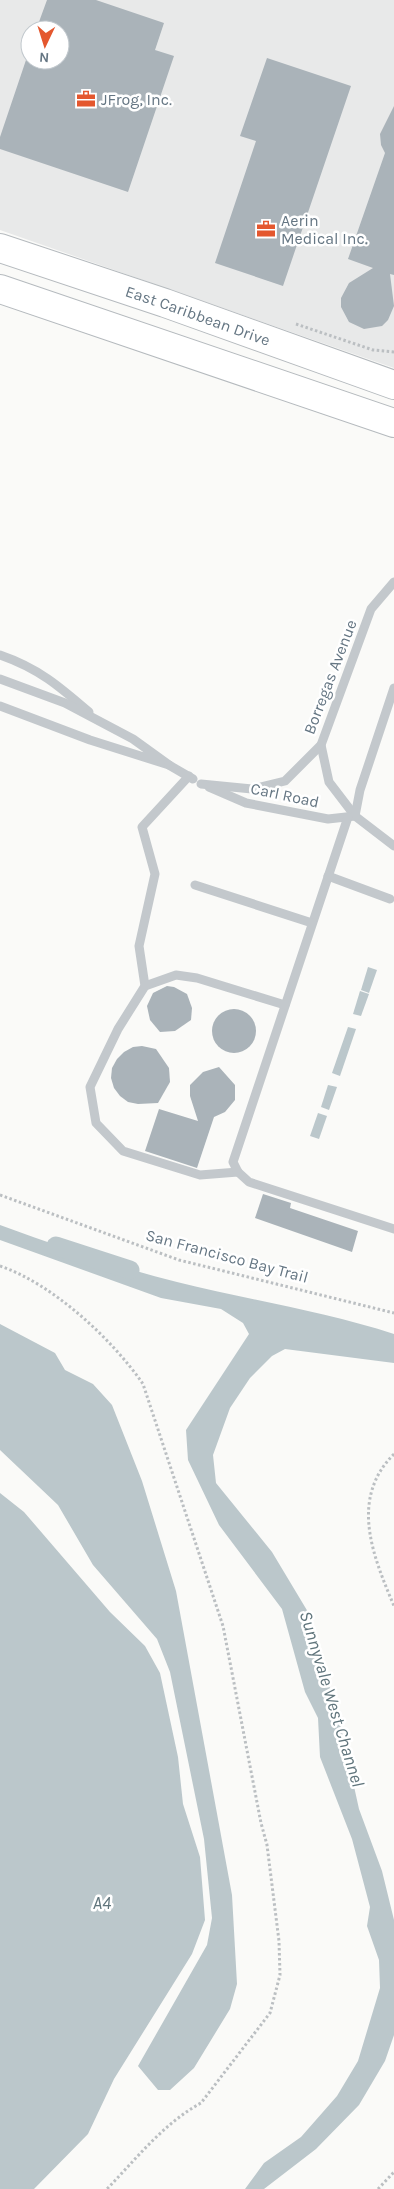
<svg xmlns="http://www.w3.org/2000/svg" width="394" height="2189" viewBox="0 0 394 2189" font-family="Karla,sans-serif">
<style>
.built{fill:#e8e9e9;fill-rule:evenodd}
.water{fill:#bbc7cb}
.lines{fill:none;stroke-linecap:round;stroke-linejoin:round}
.canal{stroke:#bbc7cb;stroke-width:19}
.building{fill:#aab3b9}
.primary-casing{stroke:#b5babe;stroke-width:30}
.path{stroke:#bbbfc2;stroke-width:3;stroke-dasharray:2.5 2.5;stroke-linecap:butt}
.lane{stroke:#c3c8cc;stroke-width:9}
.primary{stroke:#fff;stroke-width:28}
.labels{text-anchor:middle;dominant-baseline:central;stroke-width:5;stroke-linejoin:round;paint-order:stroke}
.poi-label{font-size:16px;fill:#657683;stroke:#fff;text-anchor:start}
.street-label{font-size:16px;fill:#657683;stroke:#fff}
.water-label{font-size:18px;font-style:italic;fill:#60757c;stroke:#fff}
</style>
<rect width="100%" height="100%" fill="#fafaf8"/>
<path class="built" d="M 0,0 L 394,0 L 394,368 L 0,230 ZM 30,30 L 60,30 L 60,60 L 30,60 Z"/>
<g class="water">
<polygon points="368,967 377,970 369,993 361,990"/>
<polygon points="360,991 369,994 361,1016 353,1014"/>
<polygon points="348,1027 356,1029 340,1076 332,1073"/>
<polygon points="328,1085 337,1087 329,1110 321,1107"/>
<polygon points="318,1113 327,1116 319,1139 310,1136"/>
<path d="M 0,1225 C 58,1246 116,1267 177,1282 C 249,1300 323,1311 394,1334 L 394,1363 L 285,1349 L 272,1356 L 250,1378 L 230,1408 L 213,1455 L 216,1483 L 272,1552 L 308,1612 L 340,1723 L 359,1809 L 382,1871 L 394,1920 L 394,2035 L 385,2061 L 359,2105 L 316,2149 L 264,2189 L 245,2189 L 264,2163 L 301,2137 L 337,2096 L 358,2061 L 380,1988 L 379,1960 L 367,1926 L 370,1907 L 352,1839 L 320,1757 L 318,1718 L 305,1692 L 282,1609 L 219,1525 L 188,1460 L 186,1430 L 249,1334 L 243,1323 L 221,1309 L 161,1298 L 0,1240 Z"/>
<polygon points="0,1324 55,1353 65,1370 93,1384 112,1405 142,1481 176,1591 232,1895 237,1984 230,2009 194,2068 170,2090 158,2090 138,2066 207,1945 212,1918 204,1839 170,1672 157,1639 93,1565 58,1505 0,1450"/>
<polygon points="0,1493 24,1512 110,1612 145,1646 160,1673 178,1757 183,1804 200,1857 205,1920 192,1954 114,2079 88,2134 34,2189 0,2189"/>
</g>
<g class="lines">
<polyline class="canal" points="56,1246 130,1270"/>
</g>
<g class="building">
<polygon points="47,0 96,0 164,23 155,50 174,56 128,192 0,149 0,137 26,60 60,60 60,30 36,30"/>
<polygon points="267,58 351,86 283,286 215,263 256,141 240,136"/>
<polygon points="394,106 394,275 390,274 394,306 388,320 382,326 364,329 349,322 341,307 341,298 349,283 373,268 348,259 385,153 381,145 380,134"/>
<polygon points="167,986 174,987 187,994 192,1008 191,1020 175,1031 160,1032 150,1020 147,1006 153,993"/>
<circle cx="234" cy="1031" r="22"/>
<polygon points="142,1046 156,1049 169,1068 170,1082 158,1103 138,1104 128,1102 120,1096 114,1088 111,1078 112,1068 117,1059 124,1052 133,1047"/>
<polygon points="219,1067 235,1085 235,1100 225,1112 214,1117 197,1168 145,1151 159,1109 198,1121 190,1096 190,1085 203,1072"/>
<polygon points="263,1194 291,1203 290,1208 358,1231 352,1252 255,1218"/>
</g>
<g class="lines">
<g class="primary-casing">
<g id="primary">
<path id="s1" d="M 0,248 L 165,303 L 394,385"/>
<polyline points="0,289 394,423"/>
</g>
</g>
<g class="path">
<polyline points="296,324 373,350 394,352"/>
<polyline points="0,1195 179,1260 394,1313"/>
<path d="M 0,1266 C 53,1284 112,1339 143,1384 L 223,1626 L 261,1823 L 267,1845 L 279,1941 L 280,1975 L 270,2013 L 201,2103 C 164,2123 136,2159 107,2189"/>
<path d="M 394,1454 C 349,1499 373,1556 394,1606"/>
<polyline points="378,2189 394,2172"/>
</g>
<g class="lane">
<path d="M 0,655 C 38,668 59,686 89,712"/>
<polyline points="0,679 65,703 133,739 169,765 90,740 0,706"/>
<polyline points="321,745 329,782 355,816"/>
<polyline points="169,765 193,779"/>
<polyline points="189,776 142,827 155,874 139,946 145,986 118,1029 90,1087 96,1123 123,1151 200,1175 238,1172"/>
<polyline points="201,784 252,789 285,781 321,745 371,609 394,582"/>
<polyline points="209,787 246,803 328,819 355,816 394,846"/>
<polyline points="355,816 360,790 394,688"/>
<polyline points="348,817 233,1162 238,1172 249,1182 394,1229"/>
<polyline points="328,876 390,899"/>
<polyline points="195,885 312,923"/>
<polyline points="145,986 176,975 197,978 285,1005"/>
</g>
<use href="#primary" class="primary"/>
</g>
<defs>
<g id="office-bare" transform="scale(1.5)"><path d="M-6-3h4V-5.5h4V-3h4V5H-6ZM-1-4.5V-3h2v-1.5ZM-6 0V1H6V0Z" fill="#e4572e" stroke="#fff" stroke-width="2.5" paint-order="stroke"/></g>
</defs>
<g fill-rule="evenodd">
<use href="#office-bare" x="86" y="99"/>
<use href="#office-bare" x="266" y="229"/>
</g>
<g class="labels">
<g class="poi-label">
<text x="101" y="99">JFrog, Inc.</text>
<text x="281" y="220">Aerin<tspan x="281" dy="18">Medical Inc.</tspan></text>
</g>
<g class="street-label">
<text stroke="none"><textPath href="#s1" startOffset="209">East Caribbean Drive</textPath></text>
<text transform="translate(330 677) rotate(-69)">Borregas Avenue</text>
<text transform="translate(285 795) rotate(12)">Carl Road</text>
<text transform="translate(227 1256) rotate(15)">San Francisco Bay Trail</text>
</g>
<g class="water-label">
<text transform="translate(332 1699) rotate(73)">Sunnyvale West Channel</text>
<text x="102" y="1903">A4</text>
</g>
</g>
<g transform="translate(45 45) rotate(184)"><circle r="24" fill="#ffffff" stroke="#c1c8cd"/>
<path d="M0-4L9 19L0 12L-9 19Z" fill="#e4572e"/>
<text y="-8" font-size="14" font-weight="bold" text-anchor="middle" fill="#657683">N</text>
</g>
</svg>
